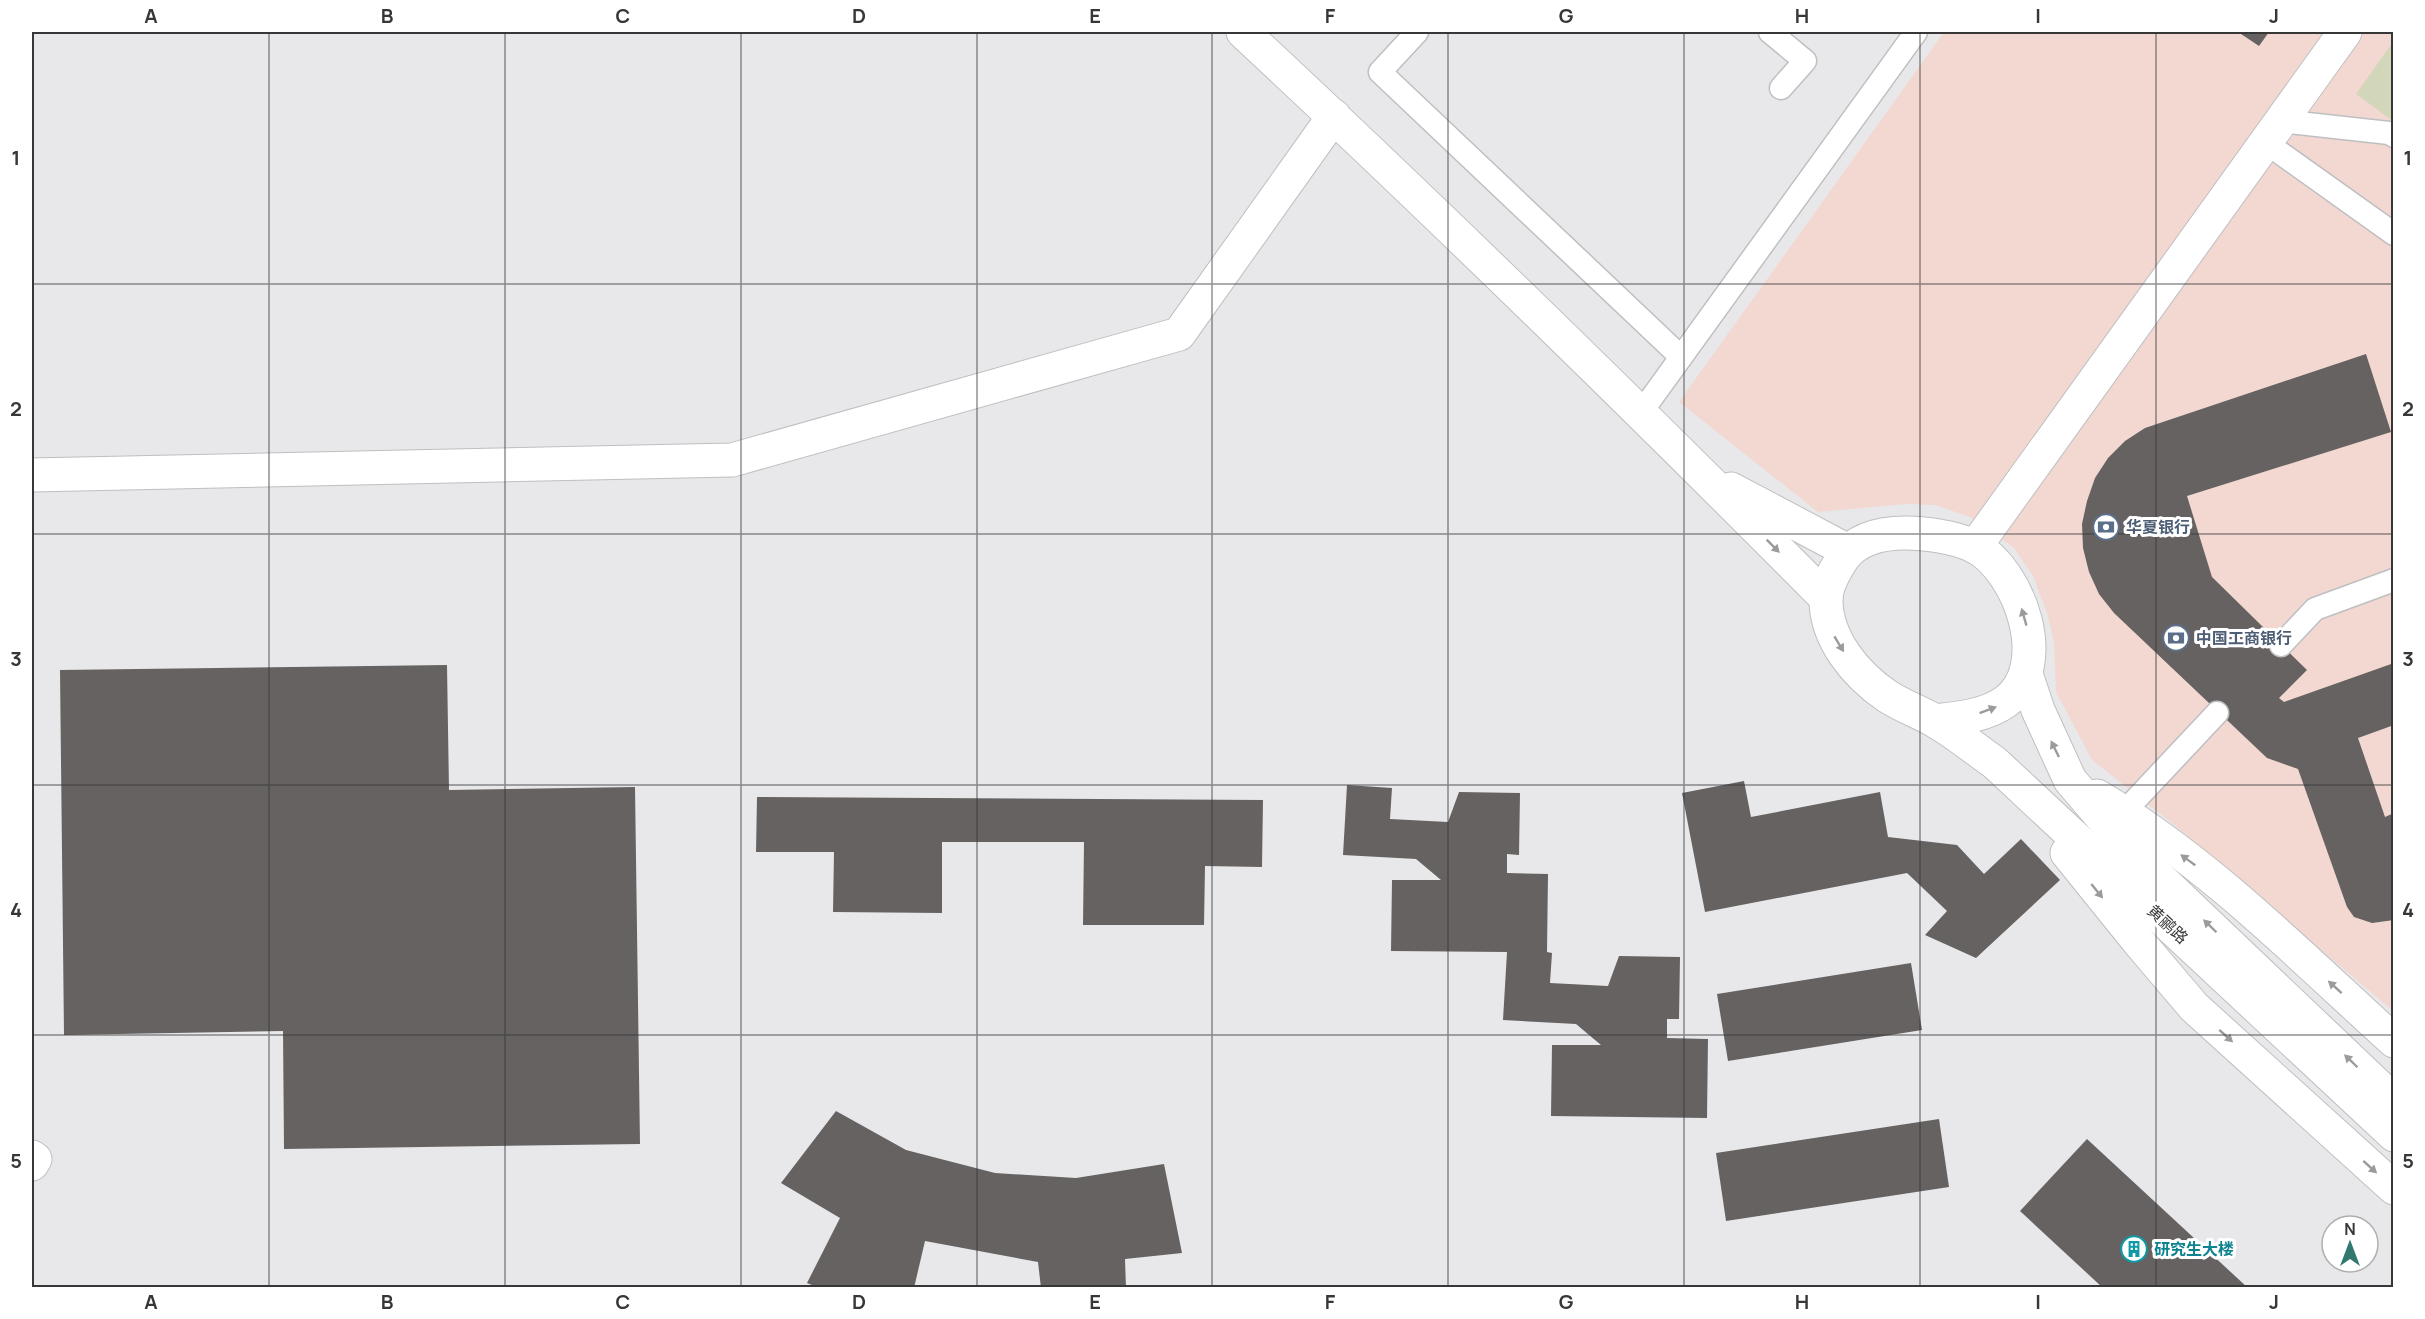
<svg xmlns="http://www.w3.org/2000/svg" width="2425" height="1319" viewBox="0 0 2425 1319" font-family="Manrope,'Noto Sans SC',sans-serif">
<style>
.commercial{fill:#f2d8d1}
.green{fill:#d3d7ba}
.building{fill:#656261}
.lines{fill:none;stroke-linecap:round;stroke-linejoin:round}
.lane-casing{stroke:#bfbfc2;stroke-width:25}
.street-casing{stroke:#bfbfc2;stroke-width:35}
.secondary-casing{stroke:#bfbfc2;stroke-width:35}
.lane{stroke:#fff;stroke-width:22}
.street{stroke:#fff;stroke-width:33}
.secondary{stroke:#fff;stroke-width:33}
.oneway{fill:#9b9b9c}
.grid{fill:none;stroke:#373738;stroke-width:1.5;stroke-opacity:0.55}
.labels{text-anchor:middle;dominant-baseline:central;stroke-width:6;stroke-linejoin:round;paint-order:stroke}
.service-label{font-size:16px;font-weight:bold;fill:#4e5e75;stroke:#fff;text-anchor:start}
.street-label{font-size:16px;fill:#373738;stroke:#fff}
.culture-label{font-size:16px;font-weight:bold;fill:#0d838f;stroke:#fff;text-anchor:start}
.neatline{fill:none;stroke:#373738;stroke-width:2}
.grid-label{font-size:20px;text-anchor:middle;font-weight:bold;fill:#373738}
</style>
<rect width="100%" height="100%" fill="#e8e8eb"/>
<polygon class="commercial" points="1944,32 2393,32 2393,1011 2172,823 2092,760 2056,692 2054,642 2047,613 2033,576 2014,548 1970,517 1935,505 1906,504 1818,512 1679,402"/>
<polygon class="green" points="2393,42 2394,121 2393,121 2356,94"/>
<g class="building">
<polygon points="2238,32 2269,32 2259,46"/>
<polygon points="2366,354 2391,432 2187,496 2212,577 2307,670 2279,698 2284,702 2394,663 2394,725 2358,738 2385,817 2394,813 2394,920 2372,923 2354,917 2347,907 2298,769 2267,758 2114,613 2099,594 2089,572 2083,548 2082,524 2087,501 2095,478 2108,458 2125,441 2145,428"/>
<polygon points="447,665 449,790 635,787 640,1144 284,1149 283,1031 64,1035 60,670"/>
<polygon points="1744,781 1751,817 1880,792 1888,837 1957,845 1984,874 2021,839 2060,880 1976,958 1925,935 1947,911 1907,873 1705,912 1682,793"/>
<polygon points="1347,785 1392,788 1390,819 1448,822 1459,792 1520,793 1519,855 1507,854 1507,873 1548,874 1547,952 1552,953 1550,983 1608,986 1619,956 1680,957 1679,1019 1667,1019 1667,1038 1708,1039 1707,1118 1551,1116 1552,1045 1601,1045 1576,1024 1503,1020 1507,952 1391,951 1392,880 1441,880 1416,859 1343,855"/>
<polygon points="757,797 1263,800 1262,867 1205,866 1204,925 1083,925 1084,842 942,842 942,913 833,912 834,852 756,852"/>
<polygon points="1911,963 1922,1030 1728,1061 1717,994"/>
<polygon points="836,1111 906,1150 995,1173 1076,1178 1164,1164 1182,1253 1125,1259 1126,1288 1041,1288 1038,1262 925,1241 914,1288 819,1288 807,1283 840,1218 781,1183"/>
<polygon points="1939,1119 1949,1187 1726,1221 1716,1153"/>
<polygon points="2087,1139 2248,1288 2103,1288 2020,1211"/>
</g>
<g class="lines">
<g class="lane-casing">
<g id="lane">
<polyline points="1417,32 1380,72 1681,357"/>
<polyline points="1770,32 1805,61 1781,88"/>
<polyline points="2280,121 2389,133 2394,136"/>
<polyline points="2265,142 2394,234"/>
<polyline points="1640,414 1916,32"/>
<polyline points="2281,645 2315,609 2394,580"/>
<polyline points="2124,812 2217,713"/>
</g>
</g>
<g class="street-casing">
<g id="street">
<polyline points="32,475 732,460 1179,334 1334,116"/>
<polyline points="1975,547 2345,32"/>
</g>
</g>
<g class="secondary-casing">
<g id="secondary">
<path d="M 1243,32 C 1441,216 1635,406 1826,598"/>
<polyline points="1731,489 1848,551"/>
<polyline points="2026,674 2038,710 2070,780 2128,848 2394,1101"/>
<path d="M 1935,721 C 1959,718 1985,716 2005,702 C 2054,667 2020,570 1974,546 C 1963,541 1951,538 1939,536 C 1908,531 1864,529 1843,558 C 1835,570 1826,585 1826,600 C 1826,639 1856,675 1887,696 C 1902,706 1920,712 1935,721 C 1956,733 1975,749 1995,763 L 2394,1135"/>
<path d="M 2097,796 C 2208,862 2299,955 2394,1041"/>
<polyline points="2067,853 2138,941 2194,1007 2394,1188"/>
<polyline points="32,1157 35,1159 32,1164"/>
</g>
</g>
<use href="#lane" class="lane"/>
<use href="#street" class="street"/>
<use href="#secondary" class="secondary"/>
</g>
<defs><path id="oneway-solid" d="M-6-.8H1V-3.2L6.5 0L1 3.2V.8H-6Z" transform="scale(1.5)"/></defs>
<g class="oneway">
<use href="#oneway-solid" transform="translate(1773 546) rotate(45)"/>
<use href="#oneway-solid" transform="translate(2024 617) rotate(-106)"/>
<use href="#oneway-solid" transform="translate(1839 644) rotate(59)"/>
<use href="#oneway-solid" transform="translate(1988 710) rotate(-21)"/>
<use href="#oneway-solid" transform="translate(2055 749) rotate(-116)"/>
<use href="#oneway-solid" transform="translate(2188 860) rotate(-144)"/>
<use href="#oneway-solid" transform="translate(2097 891) rotate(51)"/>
<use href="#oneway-solid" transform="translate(2210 926) rotate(-136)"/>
<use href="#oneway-solid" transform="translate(2335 987) rotate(-138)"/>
<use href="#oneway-solid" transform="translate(2226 1036) rotate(42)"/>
<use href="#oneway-solid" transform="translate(2351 1061) rotate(-136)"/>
<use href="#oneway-solid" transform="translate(2370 1167) rotate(42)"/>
</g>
<path class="grid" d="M 269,32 L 269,1288M 505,32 L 505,1288M 741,32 L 741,1288M 977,32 L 977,1288M 1212,32 L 1212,1288M 1448,32 L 1448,1288M 1684,32 L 1684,1288M 1920,32 L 1920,1288M 2156,32 L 2156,1288M 32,284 L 2394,284M 32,534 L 2394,534M 32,785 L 2394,785M 32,1035 L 2394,1035"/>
<defs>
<g id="bank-ring" transform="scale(1.35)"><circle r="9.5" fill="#fff" stroke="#5c6f8a" stroke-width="1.5"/><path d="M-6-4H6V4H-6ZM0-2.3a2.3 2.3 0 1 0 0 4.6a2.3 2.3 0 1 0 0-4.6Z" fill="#5c6f8a"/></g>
<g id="building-ring" transform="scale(1.35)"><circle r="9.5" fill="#fff" stroke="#0f9aa8" stroke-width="1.5"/><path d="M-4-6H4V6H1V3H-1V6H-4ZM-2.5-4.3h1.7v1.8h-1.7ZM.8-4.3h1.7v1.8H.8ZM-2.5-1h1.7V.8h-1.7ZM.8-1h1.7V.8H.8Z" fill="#0f9aa8"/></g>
</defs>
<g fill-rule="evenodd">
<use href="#bank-ring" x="2106" y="527"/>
<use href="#bank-ring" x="2176" y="638"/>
<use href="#building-ring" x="2134" y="1249"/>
</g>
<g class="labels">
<g class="service-label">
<text x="2126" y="527">华夏银行</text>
<text x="2196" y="638">中国工商银行</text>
</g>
<g class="street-label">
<text transform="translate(2168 924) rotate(43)">黄鹂路</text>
</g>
<g class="culture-label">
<text x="2154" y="1249">研究生大楼</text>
</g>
</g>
<rect width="2425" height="1319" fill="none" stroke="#ffffff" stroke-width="66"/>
<g transform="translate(2350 1244)"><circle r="28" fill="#ffffff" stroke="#afafaf" stroke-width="1.5"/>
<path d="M0-4.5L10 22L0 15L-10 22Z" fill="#31786f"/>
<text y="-9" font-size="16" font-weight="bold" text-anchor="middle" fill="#373738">N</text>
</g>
<rect x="33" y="33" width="2359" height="1253" class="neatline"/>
<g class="grid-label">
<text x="151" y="23">A</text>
<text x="387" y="23">B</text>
<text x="623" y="23">C</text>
<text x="859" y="23">D</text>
<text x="1095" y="23">E</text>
<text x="1330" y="23">F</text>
<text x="1566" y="23">G</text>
<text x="1802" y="23">H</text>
<text x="2038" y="23">I</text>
<text x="2274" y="23">J</text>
<text x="16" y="165">1</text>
<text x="2408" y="165">1</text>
<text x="16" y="416">2</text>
<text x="2408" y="416">2</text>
<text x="16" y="666">3</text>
<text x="2408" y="666">3</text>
<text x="16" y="917">4</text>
<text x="2408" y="917">4</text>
<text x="16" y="1168">5</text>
<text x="2408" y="1168">5</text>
<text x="151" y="1309">A</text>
<text x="387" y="1309">B</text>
<text x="623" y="1309">C</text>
<text x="859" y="1309">D</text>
<text x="1095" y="1309">E</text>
<text x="1330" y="1309">F</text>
<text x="1566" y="1309">G</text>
<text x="1802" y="1309">H</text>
<text x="2038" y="1309">I</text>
<text x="2274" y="1309">J</text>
</g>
</svg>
